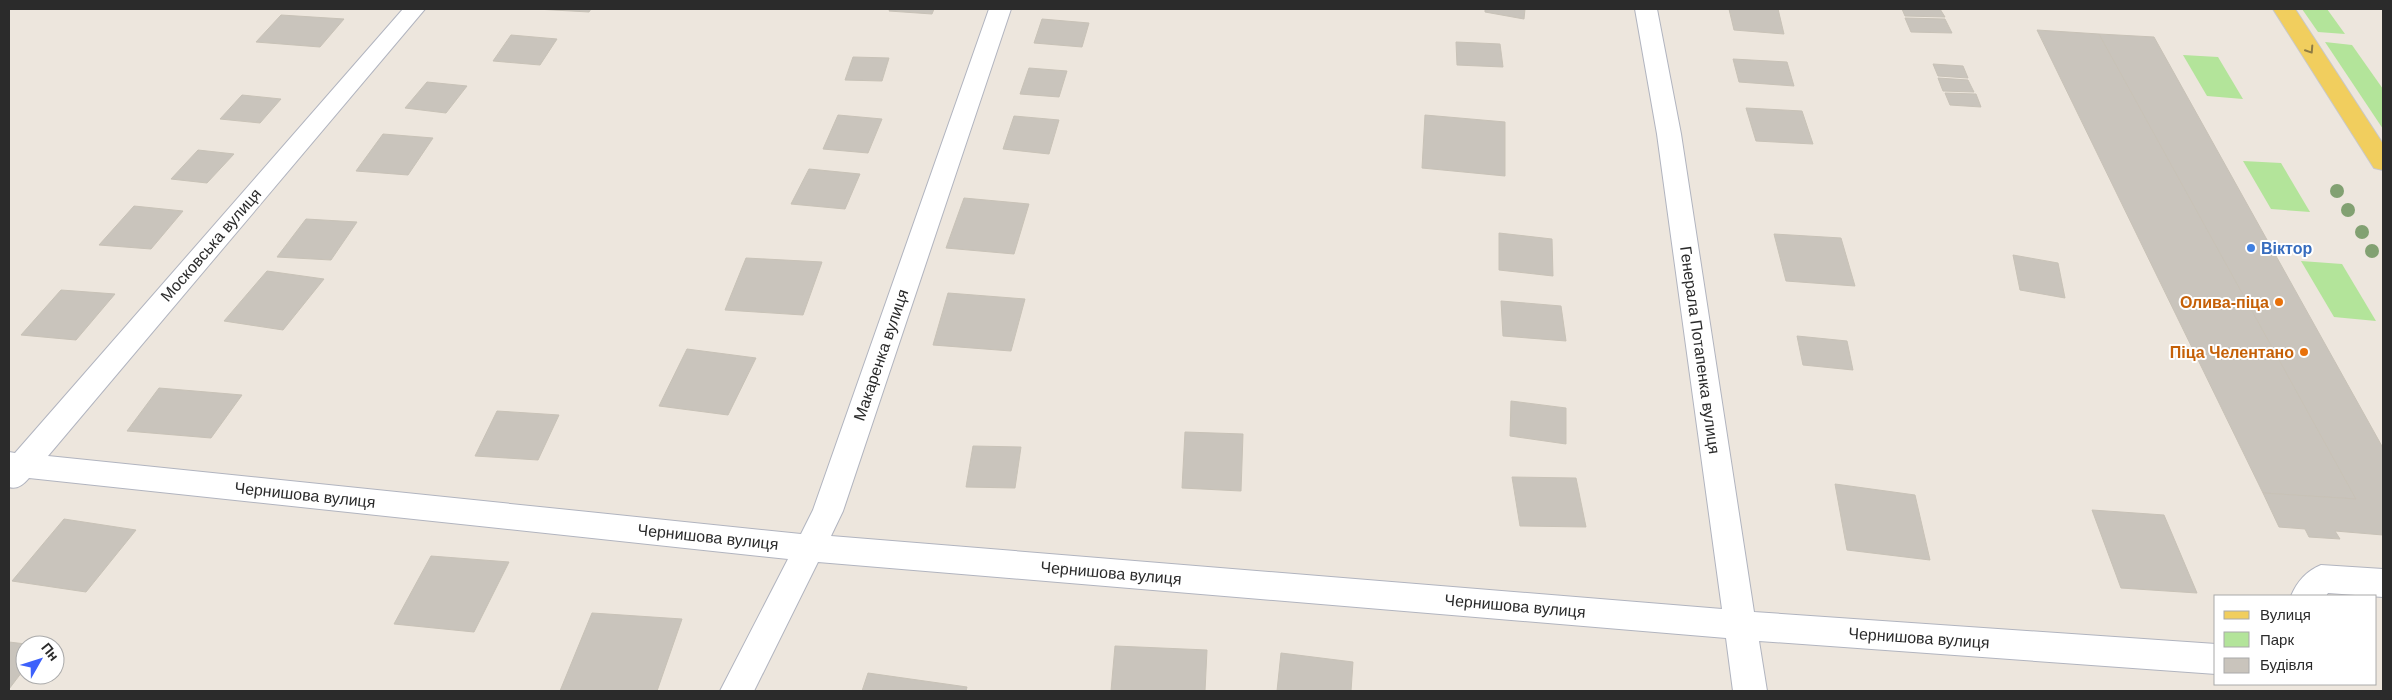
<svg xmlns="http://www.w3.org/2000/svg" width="2392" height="700" viewBox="0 0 2392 700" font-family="Helvetica,sans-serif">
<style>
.green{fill:#b3e49a}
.building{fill:#c9c4bc;stroke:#c8c2b7}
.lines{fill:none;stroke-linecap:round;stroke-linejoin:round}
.minor-casing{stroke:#b1b4bf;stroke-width:2}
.major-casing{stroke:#c8c8c8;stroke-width:2}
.minor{fill:#fff;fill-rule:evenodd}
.major{fill:#f1ce5e;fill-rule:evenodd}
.tree{fill:#82a172}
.oneway{stroke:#8e7c44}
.shop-dot{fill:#3f7fe0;stroke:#fff;stroke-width:2}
.food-dot{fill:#e8710a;stroke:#fff;stroke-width:2}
.labels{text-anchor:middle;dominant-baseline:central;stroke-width:4;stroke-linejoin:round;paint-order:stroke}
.street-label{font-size:16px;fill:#2b2b2b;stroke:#fff}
.shop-label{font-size:16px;font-weight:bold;fill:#366cbe;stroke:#fff;text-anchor:start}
.food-label{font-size:16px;font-weight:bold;fill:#c56008;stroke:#fff;text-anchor:end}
</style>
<rect width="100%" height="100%" fill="#ede6dd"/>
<g class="green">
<polygon points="2302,9 2327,9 2345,34 2318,32"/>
<polygon points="2325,42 2352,45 2383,89 2383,129"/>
<polygon points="2183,55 2218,57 2243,99 2207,96"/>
<polygon points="2243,161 2281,163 2310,212 2271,209"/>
<polygon points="2301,261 2342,264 2376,321 2334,317"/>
</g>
<g class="building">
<polygon points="536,9 591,9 589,12"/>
<polygon points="890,9 934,9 932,14 889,11"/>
<polygon points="1485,9 1525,9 1524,19 1485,12"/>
<polygon points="1729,9 1778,9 1784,34 1734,30"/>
<polygon points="1902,9 1940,9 1945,17 1905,16"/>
<polygon points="281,15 344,19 320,47 256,42"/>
<polygon points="1905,18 1945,19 1952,33 1911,32"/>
<polygon points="1042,19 1089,23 1082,47 1034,43"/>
<polygon points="2037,30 2099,34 2356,499 2263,493"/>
<polygon points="2099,34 2154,37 2383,448 2383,535 2335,531 2340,539 2309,537 2305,529 2279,527 2263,493 2356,499"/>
<polygon points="511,35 557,39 540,65 493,61"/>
<polygon points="1456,42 1500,44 1503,67 1457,65"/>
<polygon points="853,57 889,58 882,81 845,80"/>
<polygon points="1733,59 1787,62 1794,86 1739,82"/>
<polygon points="1933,64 1963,66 1968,78 1938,76"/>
<polygon points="1029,68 1067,71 1059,97 1020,94"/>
<polygon points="1938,78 1968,80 1974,92 1943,91"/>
<polygon points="427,82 467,86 446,113 405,108"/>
<polygon points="1945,93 1976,94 1981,107 1950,105"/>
<polygon points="242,95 281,99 260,123 220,119"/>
<polygon points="1746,108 1802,111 1813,144 1756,141"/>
<polygon points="838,115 882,119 868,153 823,149"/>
<polygon points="1425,115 1505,122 1505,176 1422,168"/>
<polygon points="1014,116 1059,120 1049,154 1003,149"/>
<polygon points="383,134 433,138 408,175 356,171"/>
<polygon points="198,150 234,154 207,183 171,179"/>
<polygon points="809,169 860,174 845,209 791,204"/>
<polygon points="964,198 1029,204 1014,254 946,248"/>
<polygon points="134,206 183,211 151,249 99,245"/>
<polygon points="306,219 357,222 331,260 277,257"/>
<polygon points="1499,233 1552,239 1553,276 1499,270"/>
<polygon points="1774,234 1841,238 1855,286 1786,281"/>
<polygon points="2013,255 2058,263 2065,298 2020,290"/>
<polygon points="746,258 822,262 803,315 725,310"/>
<polygon points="267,271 324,279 283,330 224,321"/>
<polygon points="61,290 115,294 76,340 21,335"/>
<polygon points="948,293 1025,299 1011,351 933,345"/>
<polygon points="1501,301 1561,306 1566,341 1503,336"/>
<polygon points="1797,336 1847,341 1853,370 1803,365"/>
<polygon points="687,349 756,358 728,415 659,406"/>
<polygon points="159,388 242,395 211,438 127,431"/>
<polygon points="1511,401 1566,408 1566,444 1510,436"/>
<polygon points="497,411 559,415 538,460 475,456"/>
<polygon points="1185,432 1243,434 1241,491 1182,488"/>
<polygon points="973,446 1021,447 1015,488 966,487"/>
<polygon points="1512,477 1576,478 1586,527 1520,526"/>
<polygon points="1835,484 1915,495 1930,560 1847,550"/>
<polygon points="2092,510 2164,515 2197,593 2121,588"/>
<polygon points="64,519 136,530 86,592 12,581"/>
<polygon points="431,556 509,562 474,632 394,624"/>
<polygon points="592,613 682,619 657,691 560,691"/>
<polygon points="9,642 34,645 25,645 25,668 9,689"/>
<polygon points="1115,646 1207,650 1205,691 1111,691"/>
<polygon points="1281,653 1353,662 1351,691 1277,691"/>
<polygon points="868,673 967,687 966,691 862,691"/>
</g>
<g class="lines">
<g class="minor-casing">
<g id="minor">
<path d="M 403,9 L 425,9 L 48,456 L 801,534 L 813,510 L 989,9 L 1011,9 L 843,511 L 831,536 L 1722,609 L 1657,134 L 1635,9 L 1657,9 L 1681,134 L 1754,612 L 2216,644 L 2216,674 L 1759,641 L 1767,691 L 1733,691 L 1726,638 L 818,562 L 754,691 L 720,691 L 788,559 L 29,478 C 24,484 17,490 9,487 L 9,452 L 15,453 Z"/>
<path d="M 2321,565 L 2383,569 L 2383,597 L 2328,593 L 2326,596 L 2291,596 C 2297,582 2306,571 2321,565 Z"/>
</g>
</g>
<g class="major-casing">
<polygon id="major" points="2273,9 2295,9 2383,144 2383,170 2374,168"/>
</g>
<use href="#minor" class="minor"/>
<use href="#major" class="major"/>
</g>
<g class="tree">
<circle cx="2337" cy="191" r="7"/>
<circle cx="2348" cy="210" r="7"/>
<circle cx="2362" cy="232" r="7"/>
<circle cx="2372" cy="251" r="7"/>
</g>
<defs><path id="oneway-chevron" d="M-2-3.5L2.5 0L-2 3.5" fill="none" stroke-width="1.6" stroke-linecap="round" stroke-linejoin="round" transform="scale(1.25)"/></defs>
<use class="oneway" href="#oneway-chevron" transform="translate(2310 50) rotate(57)"/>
<circle class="shop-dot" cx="2251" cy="248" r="5"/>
<g class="food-dot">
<circle cx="2279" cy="302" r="5"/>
<circle cx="2304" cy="352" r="5"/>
</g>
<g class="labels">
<g class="street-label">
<text transform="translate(211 245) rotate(-49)">Московська вулиця</text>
<text transform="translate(1700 350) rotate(82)">Генерала Потапенка вулиця</text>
<text transform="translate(881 355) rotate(-71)">Макаренка вулиця</text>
<text transform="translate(305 495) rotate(6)">Чернишова вулиця</text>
<text transform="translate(708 537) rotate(6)">Чернишова вулиця</text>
<text transform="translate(1111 573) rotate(5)">Чернишова вулиця</text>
<text transform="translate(1515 606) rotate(5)">Чернишова вулиця</text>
<text transform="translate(1919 638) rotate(4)">Чернишова вулиця</text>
</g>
<g class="shop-label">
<text x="2261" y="248">Віктор</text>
</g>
<g class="food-label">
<text x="2269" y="302">Олива-піца</text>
<text x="2294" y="352">Піца Челентано</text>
</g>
</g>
<rect width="2392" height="700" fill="none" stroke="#2b2b2b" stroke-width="20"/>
<rect x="2214" y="595" width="162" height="90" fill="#ffffff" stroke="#aaaaaa"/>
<rect x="2224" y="611" width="25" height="8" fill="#f1ce5e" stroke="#aaaaaa"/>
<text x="2260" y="620" font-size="15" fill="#2b2b2b">Вулиця</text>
<rect x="2224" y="632" width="25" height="15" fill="#b3e49a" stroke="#aaaaaa"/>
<text x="2260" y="645" font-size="15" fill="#2b2b2b">Парк</text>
<rect x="2224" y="658" width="25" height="15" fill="#c9c4bc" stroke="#aaaaaa"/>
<text x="2260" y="670" font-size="15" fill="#2b2b2b">Будівля</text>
<g transform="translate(40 660) rotate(51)"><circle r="24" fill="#ffffff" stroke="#aaaaaa"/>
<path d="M0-4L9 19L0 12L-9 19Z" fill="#3d61fb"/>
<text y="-8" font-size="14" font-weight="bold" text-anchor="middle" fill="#2b2b2b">Пн</text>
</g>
</svg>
